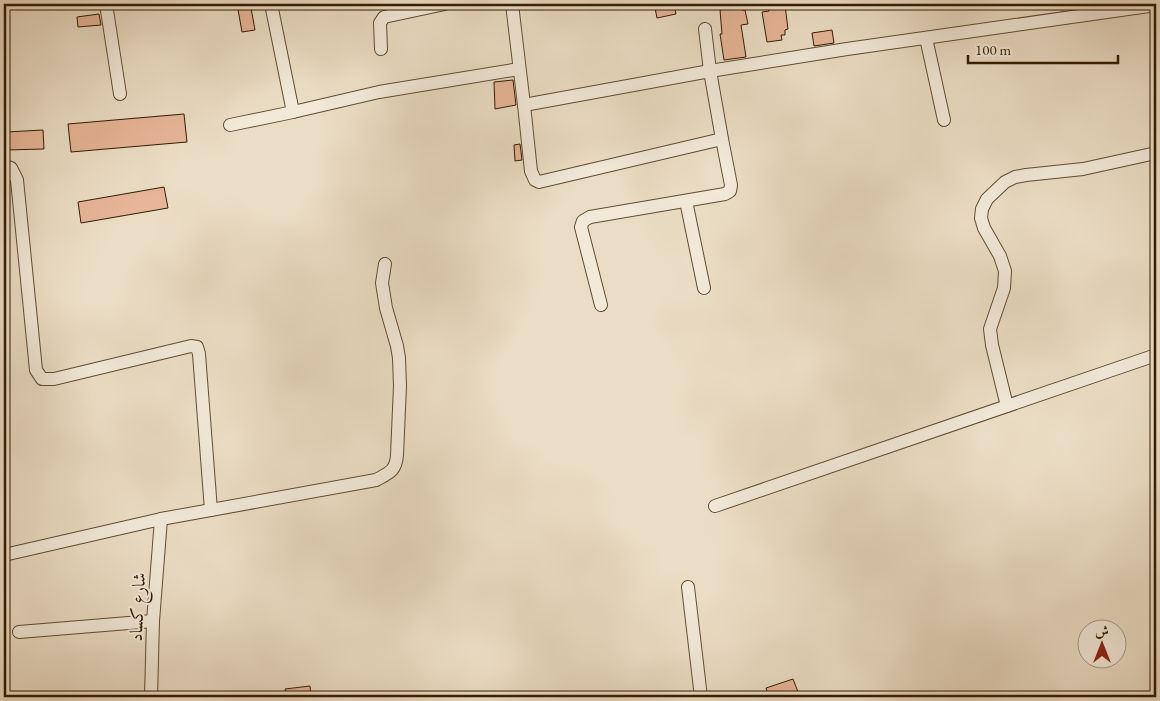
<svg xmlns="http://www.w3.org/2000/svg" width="1160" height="701" viewBox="0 0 1160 701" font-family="'EB Garamond',Amiri,serif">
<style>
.building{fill:#e7b598;stroke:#331d00}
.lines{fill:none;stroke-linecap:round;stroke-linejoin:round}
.street-casing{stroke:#614d31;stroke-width:14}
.street{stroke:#f2e9d9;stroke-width:12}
.labels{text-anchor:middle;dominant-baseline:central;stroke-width:4;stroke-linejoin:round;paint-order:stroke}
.street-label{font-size:18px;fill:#331d00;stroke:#f2e9d9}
</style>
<rect width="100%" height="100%" fill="#ebddc5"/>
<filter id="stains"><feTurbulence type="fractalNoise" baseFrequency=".004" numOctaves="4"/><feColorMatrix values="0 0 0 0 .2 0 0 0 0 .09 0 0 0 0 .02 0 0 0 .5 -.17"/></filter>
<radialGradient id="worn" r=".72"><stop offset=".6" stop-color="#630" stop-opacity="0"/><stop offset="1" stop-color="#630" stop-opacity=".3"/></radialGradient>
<g class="building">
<polygon points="237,4 249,4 249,8 251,8 255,30 242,32"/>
<polygon points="674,4 676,14 657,18 655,8"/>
<polygon points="1060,4 1088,4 1088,6 1061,10"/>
<polygon points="741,5 742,10 745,10 748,24 741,25 746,57 724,60 720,34 722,34 720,10 729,8 729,7"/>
<polygon points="785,5 788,29 785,30 785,35 781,35 782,40 767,42 762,12 769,11 769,8"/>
<polygon points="99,14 101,25 78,27 77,17"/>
<polygon points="832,30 834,43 814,46 812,33"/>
<polygon points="513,80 516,105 495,109 494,82"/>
<polygon points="184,114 187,142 71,152 68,124"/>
<polygon points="43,130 44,149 6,150 6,132"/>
<polygon points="520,144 522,160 515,161 514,145"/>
<polygon points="164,187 168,208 81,223 78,202"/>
<polygon points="793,679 800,697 769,697 766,688"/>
<polygon points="310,686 311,697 287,697 285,689"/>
</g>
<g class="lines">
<g class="street-casing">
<g id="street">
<polyline points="106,4 120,94"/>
<polyline points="271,4 293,112"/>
<polyline points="512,4 524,105 531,171 535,180 539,182 722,139 731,185 730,191 725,194 590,217 583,221 581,227 601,305"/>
<polyline points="705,29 710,71 847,49 1156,5"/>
<polyline points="926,38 944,120"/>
<polyline points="381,49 380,23 384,17 445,4"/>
<polyline points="524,105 710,71 722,139"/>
<polyline points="230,125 293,112 379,92 519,69"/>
<polyline points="4,166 11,168 17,180 36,370 42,379 54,379 191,346 197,347 199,354 211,510"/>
<polyline points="686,201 704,288"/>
<polyline points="1007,406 992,345 990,329 1004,288 1005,271 1000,256 984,228 981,218 982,209 987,199 1005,182 1015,177 1026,175 1083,169 1156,153"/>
<polyline points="715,506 1156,355"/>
<path d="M 4,555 L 161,519 L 376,480 C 389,473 396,471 397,455 L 400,386 L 399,358 L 397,346 L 386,308 L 382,283 L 385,264"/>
<polyline points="688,587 701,697"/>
<polyline points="19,632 153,621"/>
<polyline points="151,697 153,621 161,519"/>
</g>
</g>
<use href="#street" class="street"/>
</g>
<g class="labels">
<g class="street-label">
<text transform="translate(137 607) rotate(-87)">شارع كساد</text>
</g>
</g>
<rect width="1160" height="701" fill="none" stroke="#ebddc5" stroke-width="20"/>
<rect x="5" y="5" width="1150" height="691" fill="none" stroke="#331d00" stroke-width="2.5"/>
<rect x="10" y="10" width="1140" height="681" fill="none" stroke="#331d00"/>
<g transform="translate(1102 644)"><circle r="24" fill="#f2e9d9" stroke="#a69782"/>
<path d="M0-4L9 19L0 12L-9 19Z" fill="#8f2418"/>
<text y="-8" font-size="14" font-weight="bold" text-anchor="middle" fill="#331d00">ش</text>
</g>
<path d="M968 55v8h150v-8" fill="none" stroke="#331d00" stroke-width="2.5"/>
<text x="975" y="55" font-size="15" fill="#331d00" stroke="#f2e9d9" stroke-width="4" paint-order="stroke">100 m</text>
<rect width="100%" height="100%" filter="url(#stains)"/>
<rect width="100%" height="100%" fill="url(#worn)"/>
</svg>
